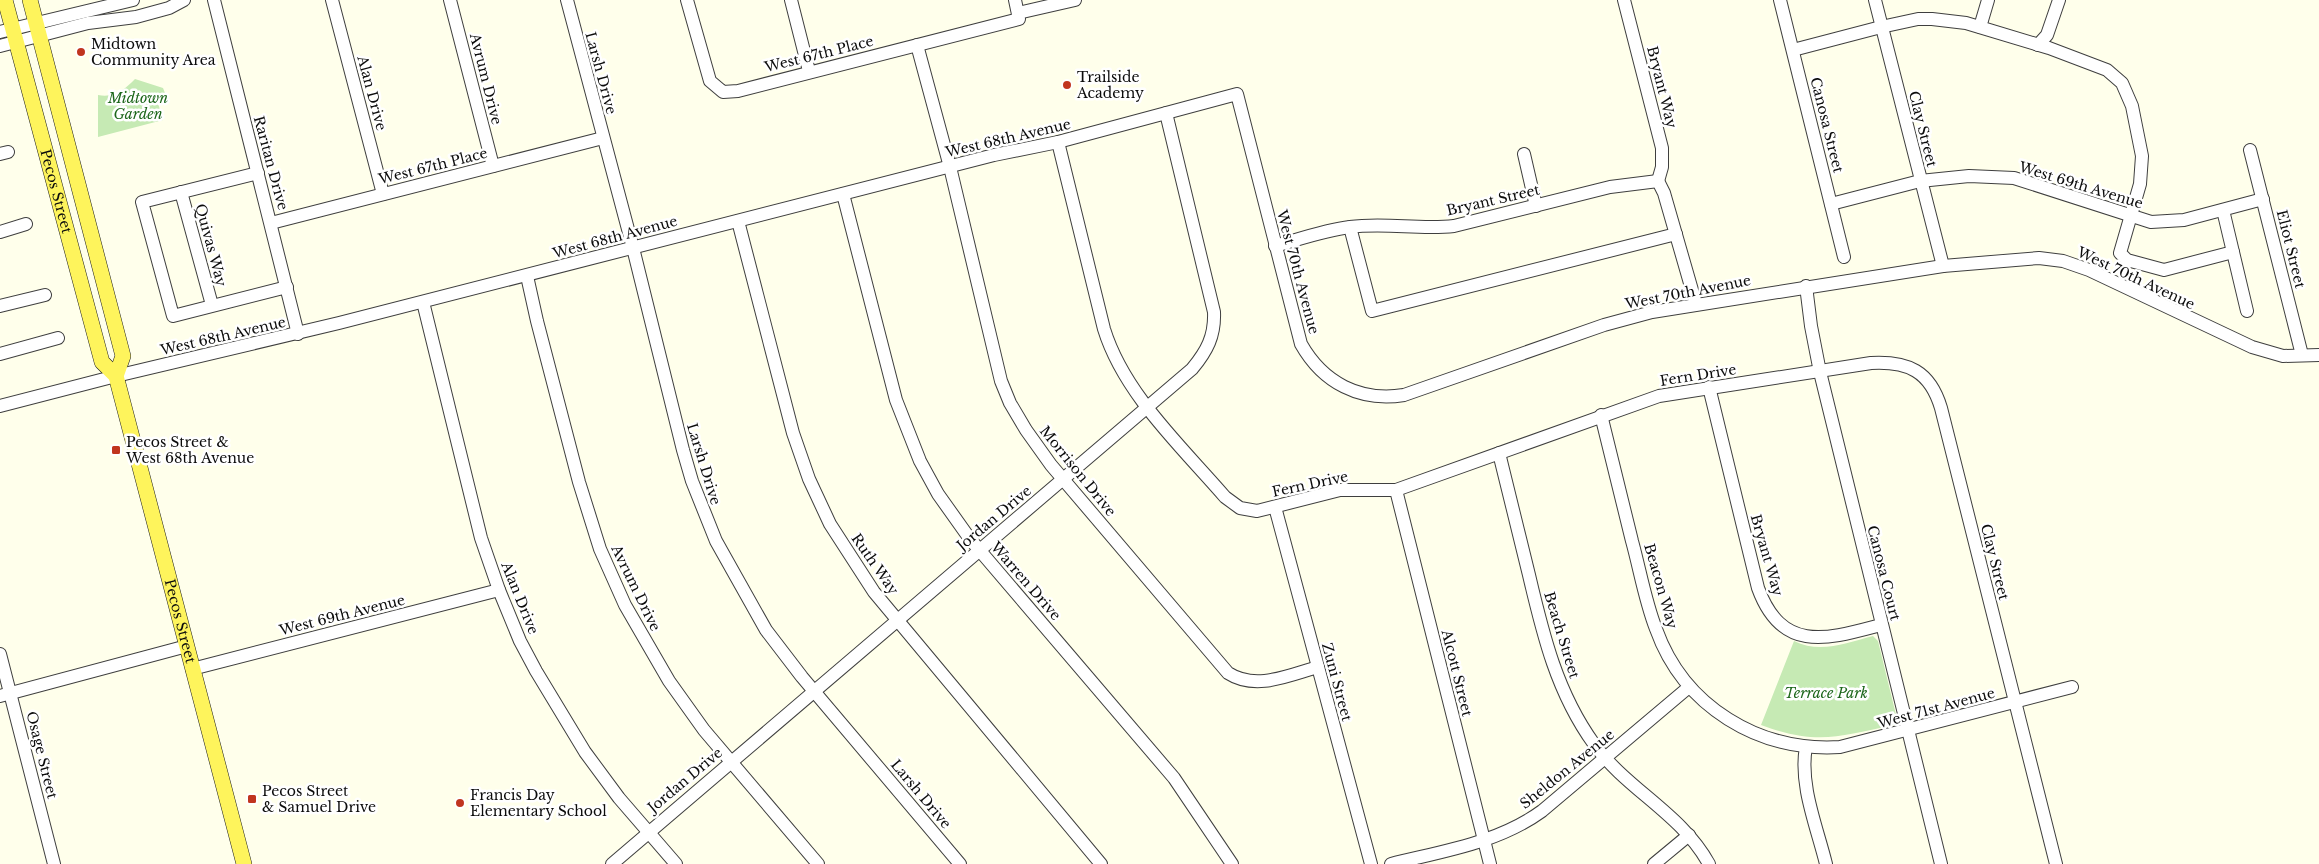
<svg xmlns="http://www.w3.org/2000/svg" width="2319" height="864" viewBox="0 0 2319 864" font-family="'Libre Baskerville',serif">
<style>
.green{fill:#c6eab4}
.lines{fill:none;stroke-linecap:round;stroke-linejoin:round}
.minor-casing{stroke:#3f3f3f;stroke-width:14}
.major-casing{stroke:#1d1d1d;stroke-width:16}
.minor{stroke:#fff;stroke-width:12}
.major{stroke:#fef45c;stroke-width:15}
.poi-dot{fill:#c1351f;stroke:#fff;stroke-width:2}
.labels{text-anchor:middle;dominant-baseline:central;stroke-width:5;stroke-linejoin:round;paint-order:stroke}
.poi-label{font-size:14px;fill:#0c0c0c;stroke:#fff;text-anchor:start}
.street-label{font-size:14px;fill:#0c0c0c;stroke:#fff}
.park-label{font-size:14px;font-style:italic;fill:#1c661a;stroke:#fff}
</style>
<rect width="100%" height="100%" fill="#ffffeb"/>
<g class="green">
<path d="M 135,79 L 163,88 L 165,93 L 156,96 L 163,120 L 98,137 L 98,95 C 115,98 124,90 135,79 Z"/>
<path d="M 1873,636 L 1878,641 L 1897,719 L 1893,725 C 1839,737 1815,745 1761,725 L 1794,641 C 1820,654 1846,643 1873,636 Z"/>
</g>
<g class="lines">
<g class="minor-casing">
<g id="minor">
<polyline points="214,0 298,334"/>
<polyline points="332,0 383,194"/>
<polyline points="450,0 493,166"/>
<polyline points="567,0 633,248 683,450 692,481 716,541 766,630 802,677 960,864"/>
<polyline points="687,0 710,81 723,92 738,91 1019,19 1015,0"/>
<polyline points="791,0 809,71"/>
<polyline points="1624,0 1662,148 1662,167 1658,181"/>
<polyline points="1780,0 1844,257"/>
<polyline points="1875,0 1943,266"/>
<polyline points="1018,13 1075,0"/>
<polyline points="1980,27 1988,0"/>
<polyline points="0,32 133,0"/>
<path d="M 917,45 L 950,167 L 1001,381 L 1010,403 L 1026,430 L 1051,465 L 1228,673 C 1256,691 1289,675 1318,667"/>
<polyline points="2038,45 2047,35 2059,0"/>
<polyline points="0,46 88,23 136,17 169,8 184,0"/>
<polyline points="1793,50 1881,27 1918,19 1932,19 1966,23 2049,48 2107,70 2122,83 2132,106 2142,156 2140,184 2120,253 2127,260 2164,270 2233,252"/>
<path d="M 1058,142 L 1104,329 C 1124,394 1182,447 1225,497 L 1240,508 L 1257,511 L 1340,490 L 1396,490 L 1659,396 L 1871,363 C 1908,361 1930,371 1941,408 L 2056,864"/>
<polyline points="2250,150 2302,355"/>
<polyline points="0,154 8,152"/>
<polyline points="1524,154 1536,206"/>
<polyline points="258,173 142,202 173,316 287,287"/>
<polyline points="1658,181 1664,193 1696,304"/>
<polyline points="181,192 212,305"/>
<polyline points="843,194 896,400 920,461 938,494 970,539 1174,778 1232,864"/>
<polyline points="1831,204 1920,181 1969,176 2014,178 2151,222 2184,220 2263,199"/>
<polyline points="2223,210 2247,311"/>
<polyline points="738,221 793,433 809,479 830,524 874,592 1101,864"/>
<polyline points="271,223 603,138"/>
<polyline points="1350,227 1372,311 1676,234"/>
<polyline points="0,232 26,224"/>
<path d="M 1275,246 C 1300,239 1325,230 1350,227 C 1385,222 1419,230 1454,226 L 1610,187 L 1658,181"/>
<polyline points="527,276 537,321 579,482 600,549 625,605 669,681 704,730 818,864"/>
<polyline points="1806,286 1811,326 1820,372 1941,864"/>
<polyline points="423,302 481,538 499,590 520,641 536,671 585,752 619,798 676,864"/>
<polyline points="0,306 45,295"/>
<polyline points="0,354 58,338"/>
<path d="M 1709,387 L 1758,588 C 1782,654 1828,639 1881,625"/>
<path d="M 0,406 L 116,376 L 339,323 L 994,155 L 1058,142 L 1237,94 L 1301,344 C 1323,383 1360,402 1404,395 L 1604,325 L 1652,312 L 1943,266 L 2039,258 L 2063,261 L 2089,270 L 2252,347 L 2283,356 L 2319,355"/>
<path d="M 1601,415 C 1611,457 1622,499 1632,541 C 1640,570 1645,601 1656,629 C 1684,707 1759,752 1840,747 L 2072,687"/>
<path d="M 1499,453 C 1509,493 1519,534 1529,575 C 1543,635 1557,693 1594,744 C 1627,790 1681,813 1709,864"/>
<polyline points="1396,490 1490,864"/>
<polyline points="1275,507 1371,864"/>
<polyline points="0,654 54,864"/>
<polyline points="192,669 499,590"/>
<polyline points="0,696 187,646"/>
<path d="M 1806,747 C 1799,785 1817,827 1826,864"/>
<path d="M 612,864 L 1192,369 C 1207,351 1215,336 1214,312 L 1166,113"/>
<path d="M 1391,864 C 1443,851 1498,843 1542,811 L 1689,687"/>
<polyline points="1654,864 1689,835"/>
</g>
</g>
<g class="major-casing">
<g id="major">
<path id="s1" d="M 5,0 L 102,362 L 116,376 L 244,864"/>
<polyline points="30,0 123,356 116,376"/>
</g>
</g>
<use href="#minor" class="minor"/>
<use href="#major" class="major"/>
</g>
<g class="poi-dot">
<circle cx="81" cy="52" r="5"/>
<circle cx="1067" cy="85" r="5"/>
<rect x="111" y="445" width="10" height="10" rx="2.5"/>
<rect x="247" y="794" width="10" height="10" rx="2.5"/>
<circle cx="460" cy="803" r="5"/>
</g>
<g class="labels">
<g class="poi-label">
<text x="91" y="44">Midtown<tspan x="91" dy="16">Community Area</tspan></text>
<text x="1077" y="77">Trailside<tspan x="1077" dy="16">Academy</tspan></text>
<text x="126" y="442">Pecos Street &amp;<tspan x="126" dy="16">West 68th Avenue</tspan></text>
<text x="262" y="791">Pecos Street<tspan x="262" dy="16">&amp; Samuel Drive</tspan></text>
<text x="470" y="795">Francis Day<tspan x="470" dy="16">Elementary School</tspan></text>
</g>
<g class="street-label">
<text transform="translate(819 54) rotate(-14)">West 67th Place</text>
<text transform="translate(601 73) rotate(75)">Larsh Drive</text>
<text transform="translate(486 79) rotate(76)">Avrum Drive</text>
<text transform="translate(1662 87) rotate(76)">Bryant Way</text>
<text transform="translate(372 93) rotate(75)">Alan Drive</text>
<text transform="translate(1827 125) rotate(76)">Canosa Street</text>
<text transform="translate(1923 129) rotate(76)">Clay Street</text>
<text transform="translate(1008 138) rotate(-13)">West 68th Avenue</text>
<text transform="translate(271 163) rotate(75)">Raritan Drive</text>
<text transform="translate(433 166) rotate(-14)">West 67th Place</text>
<text transform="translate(2081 185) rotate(17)">West 69th Avenue</text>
<text stroke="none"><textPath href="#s1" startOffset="198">Pecos Street</textPath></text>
<text transform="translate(1493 200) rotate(-13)">Bryant Street</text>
<text transform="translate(615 237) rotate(-15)">West 68th Avenue</text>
<text transform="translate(211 245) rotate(75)">Quivas Way</text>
<text transform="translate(2291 249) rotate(76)">Eliot Street</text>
<text transform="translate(1298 272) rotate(75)">West 70th Avenue</text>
<text transform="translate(2136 278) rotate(25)">West 70th Avenue</text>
<text transform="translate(1688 292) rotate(-11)">West 70th Avenue</text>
<text transform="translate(223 336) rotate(-13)">West 68th Avenue</text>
<text transform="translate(1698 375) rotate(-9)">Fern Drive</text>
<text transform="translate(704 464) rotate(73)">Larsh Drive</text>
<text transform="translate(1078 471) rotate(51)">Morrison Drive</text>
<text transform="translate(1310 484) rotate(-12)">Fern Drive</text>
<text transform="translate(994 518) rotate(-40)">Jordan Drive</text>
<text transform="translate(1767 555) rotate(74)">Bryant Way</text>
<text transform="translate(1995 562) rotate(76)">Clay Street</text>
<text transform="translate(875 564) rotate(55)">Ruth Way</text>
<text transform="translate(1884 573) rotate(76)">Canosa Court</text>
<text transform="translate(1026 581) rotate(49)">Warren Drive</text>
<text transform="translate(1661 586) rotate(74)">Beacon Way</text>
<text transform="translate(636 588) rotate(64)">Avrum Drive</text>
<text transform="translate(520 598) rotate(68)">Alan Drive</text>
<text transform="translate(342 615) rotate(-14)">West 69th Avenue</text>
<text stroke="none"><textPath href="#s1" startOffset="648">Pecos Street</textPath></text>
<text transform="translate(1562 635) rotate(73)">Beach Street</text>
<text transform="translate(1457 673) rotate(76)">Alcott Street</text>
<text transform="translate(1337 682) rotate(75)">Zuni Street</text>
<text transform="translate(1936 708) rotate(-15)">West 71st Avenue</text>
<text transform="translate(42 755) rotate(76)">Osage Street</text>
<text transform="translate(1567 769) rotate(-39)">Sheldon Avenue</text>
<text transform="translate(685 780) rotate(-40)">Jordan Drive</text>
<text transform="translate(921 794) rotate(50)">Larsh Drive</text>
</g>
<g class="park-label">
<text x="138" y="98">Midtown<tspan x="138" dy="16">Garden</tspan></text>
<text x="1826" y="693">Terrace Park</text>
</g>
</g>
</svg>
